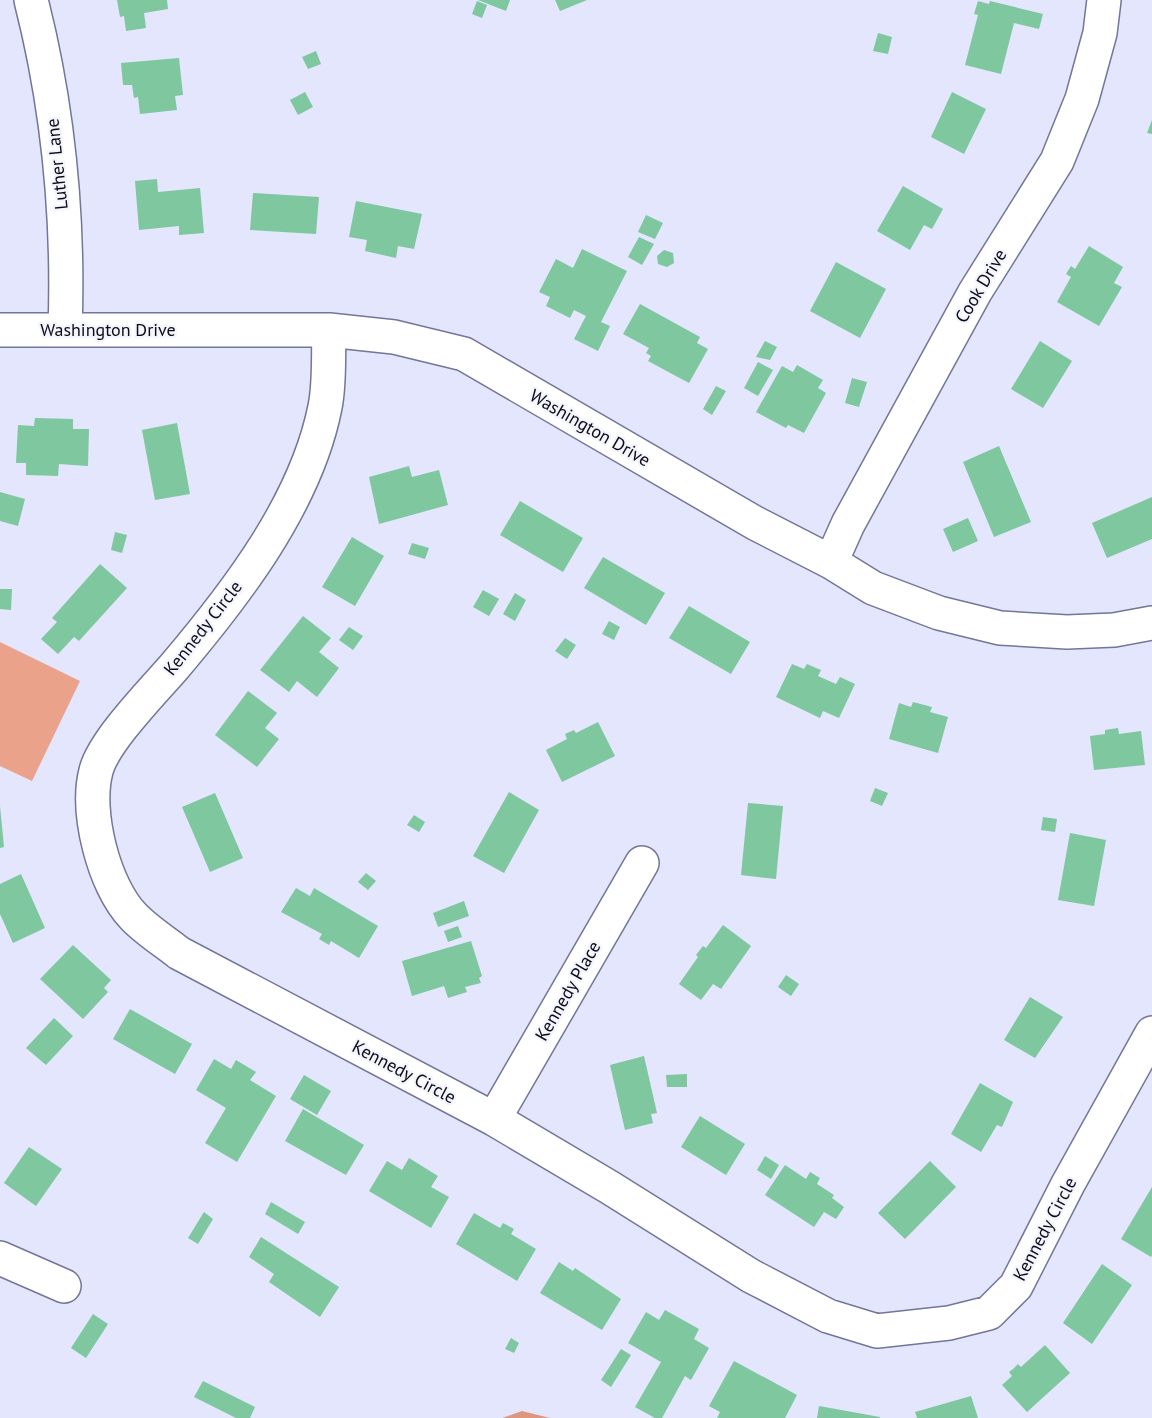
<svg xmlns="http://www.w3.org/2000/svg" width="1152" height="1418" viewBox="0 0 1152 1418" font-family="'PT Sans',sans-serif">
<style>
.green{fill:#eaa38a}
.forest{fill:#de977f}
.building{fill:#7ec79f}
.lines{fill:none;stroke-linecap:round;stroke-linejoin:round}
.minor-casing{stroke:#727699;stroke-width:36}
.minor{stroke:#fff;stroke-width:33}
.labels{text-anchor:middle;stroke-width:4.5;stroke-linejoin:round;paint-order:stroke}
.street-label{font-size:18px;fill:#0b0c18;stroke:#f3f4fc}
</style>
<rect width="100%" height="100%" fill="#e3e6fd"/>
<path class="green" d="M0 642 80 681 32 781 0 766Z"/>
<path class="forest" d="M522 1411 550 1418H502Z"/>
<path class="building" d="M117 0H167L168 9 144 13 146 28 126 31 124 16 120 17Z
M478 0H510L506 11Z
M555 0H587L560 11Z
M477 1 487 5 482 18 472 14Z
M978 1 989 4 990 1 1043 14 1039 29 1014 23 1001 74 965 65 978 15 974 14Z
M878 33 892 37 888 54 873 51Z
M316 51 321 64 308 69 302 57Z
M179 58 183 95 175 96 177 110 140 114 138 97 134 98 132 85H123L121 63Z
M305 92 313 107 298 115 290 100Z
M952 92 986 109 964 154 931 137Z
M1152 120V134L1147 133Z
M157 179 158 192 200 188 204 233 179 235V226L139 230 135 181Z
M903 186 943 209 932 229 924 225 910 250 877 231Z
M253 193 319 197 316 234 250 230Z
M356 201 422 214 414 249 398 246 396 258 365 251 367 240 349 237Z
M646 215 663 223 655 239 638 232Z
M639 237 654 244 642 265 628 257Z
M1089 246 1123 267 1114 283 1122 287 1099 326 1057 302 1071 277 1066 274 1071 266 1075 269Z
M582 249 627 271 601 322 610 326 598 351 574 339 586 316 574 310 570 318 546 306 550 297 539 292 556 259 573 268Z
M664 250 673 253 674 263 667 267 658 264 657 256Z
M836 262 886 289 860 338 810 311Z
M640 304 700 337 697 343 708 349 689 383 648 361 651 356 646 353 649 348 623 334Z
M765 341 777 347 770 360 756 357Z
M1040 341 1072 361 1043 408 1011 389Z
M758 362 773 370 758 396 744 388Z
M797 365 823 380 818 388 826 393 804 433 788 425 786 428 756 412 782 366 793 372Z
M852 378 867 382 859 407 845 403Z
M716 386 726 391 712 415 703 409Z
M35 418 73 419V429H89L88 466 59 464 58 476 26 475V463H16L18 425 34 426Z
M177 423 190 494 155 500 142 430Z
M999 446 1031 522 994 537 963 462Z
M409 466 412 477 439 470 448 505 379 524 369 477Z
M0 492 25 499 18 526 0 521Z
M1152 497V539L1107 558 1092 523Z
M520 501 583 538 563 572 500 535Z
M968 518 978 541 953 552 943 529Z
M115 532 127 535 122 553 111 550Z
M352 537 384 556 355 606 322 587Z
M412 543 429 548 425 559 408 554Z
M603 557 665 593 646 625 584 588Z
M100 564 127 588 79 641 74 637 58 654 41 639 57 622 52 618Z
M0 589H12L11 610 0 609Z
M483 590 499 599 489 616 473 607Z
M515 593 526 600 515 621 503 614Z
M689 606 750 642 731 674 669 638Z
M303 616 331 638 319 652 339 668 317 697 297 681 289 692 260 670Z
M609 621 620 627 614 640 602 634Z
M349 627 363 636 353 650 339 640Z
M565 638 576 645 567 659 555 651Z
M792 664 804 669 807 664 816 668 821 670 818 676 836 684 840 677 855 684 839 718 823 711 820 718 776 697Z
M248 691 277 713 265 728 279 739 257 767 215 735Z
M913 702 932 707 930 712 948 717 938 753 889 739 899 703 911 707Z
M598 722 615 756 562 782 546 750 567 739 565 734 574 730 576 733Z
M1118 728 1119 734 1141 731 1145 765 1094 770 1090 736 1105 734V730Z
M875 788 888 793 882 806 870 801Z
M509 792 539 810 504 873 473 856Z
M215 793 243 858 210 872 182 807Z
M748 803 783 806 776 879 741 875Z
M0 806 4 847 0 848Z
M414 815 425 822 419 832 407 825Z
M1043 817 1057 819 1055 832 1041 830Z
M1070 833 1106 840 1094 906 1058 900Z
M366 873 376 881 368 890 358 882Z
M21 874 45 928 13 943 0 914V884Z
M296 888 310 896 314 888 378 926 359 958 331 941 329 945 319 939 322 934 281 912Z
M464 901 469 916 438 927 433 913Z
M723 925 751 946 721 989 713 984 701 1000 679 984 698 957 696 955 703 946 706 948Z
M458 926 462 937 448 942 444 931Z
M471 941 482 976 479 978 481 983 465 987 467 992 448 998 444 986 412 996 402 961Z
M73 945 111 980 104 988 108 992 83 1019 40 979Z
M786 975 799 984 791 996 778 987Z
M1030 997 1063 1017 1035 1058 1004 1040Z
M130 1009 192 1044 175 1074 113 1039Z
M54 1018 73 1036 46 1065 26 1048Z
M644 1056 657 1113 651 1114 653 1123 625 1130 610 1065Z
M214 1059 231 1069 236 1060 256 1072 250 1080 276 1096 237 1162 205 1143 226 1108 196 1090Z
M687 1074V1087H667L666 1075Z
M304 1075 331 1091 317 1115 290 1099Z
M980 1083 1013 1102 1002 1127 997 1125 981 1152 951 1134Z
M303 1109 364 1145 346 1175 285 1141Z
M700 1116 745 1144 726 1175 681 1147Z
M29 1147 62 1169 36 1206 4 1183Z
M765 1156 779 1165 771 1179 757 1170Z
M409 1158 438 1176 431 1187 449 1197 431 1228 369 1191 387 1161 402 1170Z
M930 1161 956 1187 905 1239 878 1213Z
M785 1165 806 1179 810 1172 820 1178 817 1184 834 1195 832 1198 844 1207 836 1219 824 1212 814 1227 765 1195Z
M1152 1187V1255L1151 1257 1121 1239Z
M271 1202 305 1222 298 1234 265 1214Z
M204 1212 213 1219 198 1244 188 1238Z
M474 1213 500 1228 503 1223 514 1229 511 1234 536 1249 517 1281 456 1244Z
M261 1237 339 1287 320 1317 269 1282 274 1274 249 1257Z
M559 1262 573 1271 575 1268 621 1299 602 1330 540 1293Z
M1102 1264 1132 1285 1092 1344 1063 1323Z
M665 1310 699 1329 694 1339 709 1348 691 1380 685 1376 662 1418H655L635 1407 661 1362 628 1343 646 1312 659 1320Z
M93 1314 108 1324 86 1358 71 1348Z
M511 1338 519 1343 514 1353 505 1349Z
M1045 1345 1070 1373 1027 1412 1002 1385 1012 1376 1009 1372 1013 1369 1018 1364 1021 1367Z
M621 1349 631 1355 611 1387 601 1380Z
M734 1361 797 1395 785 1418H717L720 1412 709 1406Z
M203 1381 255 1407 250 1418H236L194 1397Z
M971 1396 978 1418H917L915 1412Z
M819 1406 880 1417V1418H817Z"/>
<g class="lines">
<defs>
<path id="minor" d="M31 0C58 106 69 220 65 330
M0 330H329L394 337 464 354 755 523 831 562 873 588 939 613 1000 628 1067 632 1114 630 1152 623
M329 330C328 355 330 383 325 407 306 503 236 594 174 667 153 691 103 742 96 771 85 812 104 886 133 916 146 930 164 941 179 953L494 1119 609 1187 751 1276 828 1316 877 1331 949 1323 989 1313 1016 1286 1068 1184 1152 1033
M831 562 848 524 975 292 1057 161 1082 99 1100 33 1104 0
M494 1119 642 863
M0 1258 64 1286"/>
</defs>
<use href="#minor" class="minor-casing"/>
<use href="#minor" class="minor"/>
</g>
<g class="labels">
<g class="street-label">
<text transform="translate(57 164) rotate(-96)" y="6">Luther Lane</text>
<text transform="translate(981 286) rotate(-59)" y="6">Cook Drive</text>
<text x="108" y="336">Washington Drive</text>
<text transform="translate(590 428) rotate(30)" y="6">Washington Drive</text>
<text transform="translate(203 628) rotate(-52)" y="6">Kennedy Circle</text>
<text transform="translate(568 991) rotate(-60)" y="6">Kennedy Place</text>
<text transform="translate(404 1072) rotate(28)" y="6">Kennedy Circle</text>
<text transform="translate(1045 1229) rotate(-62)" y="6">Kennedy Circle</text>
</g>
</g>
</svg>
